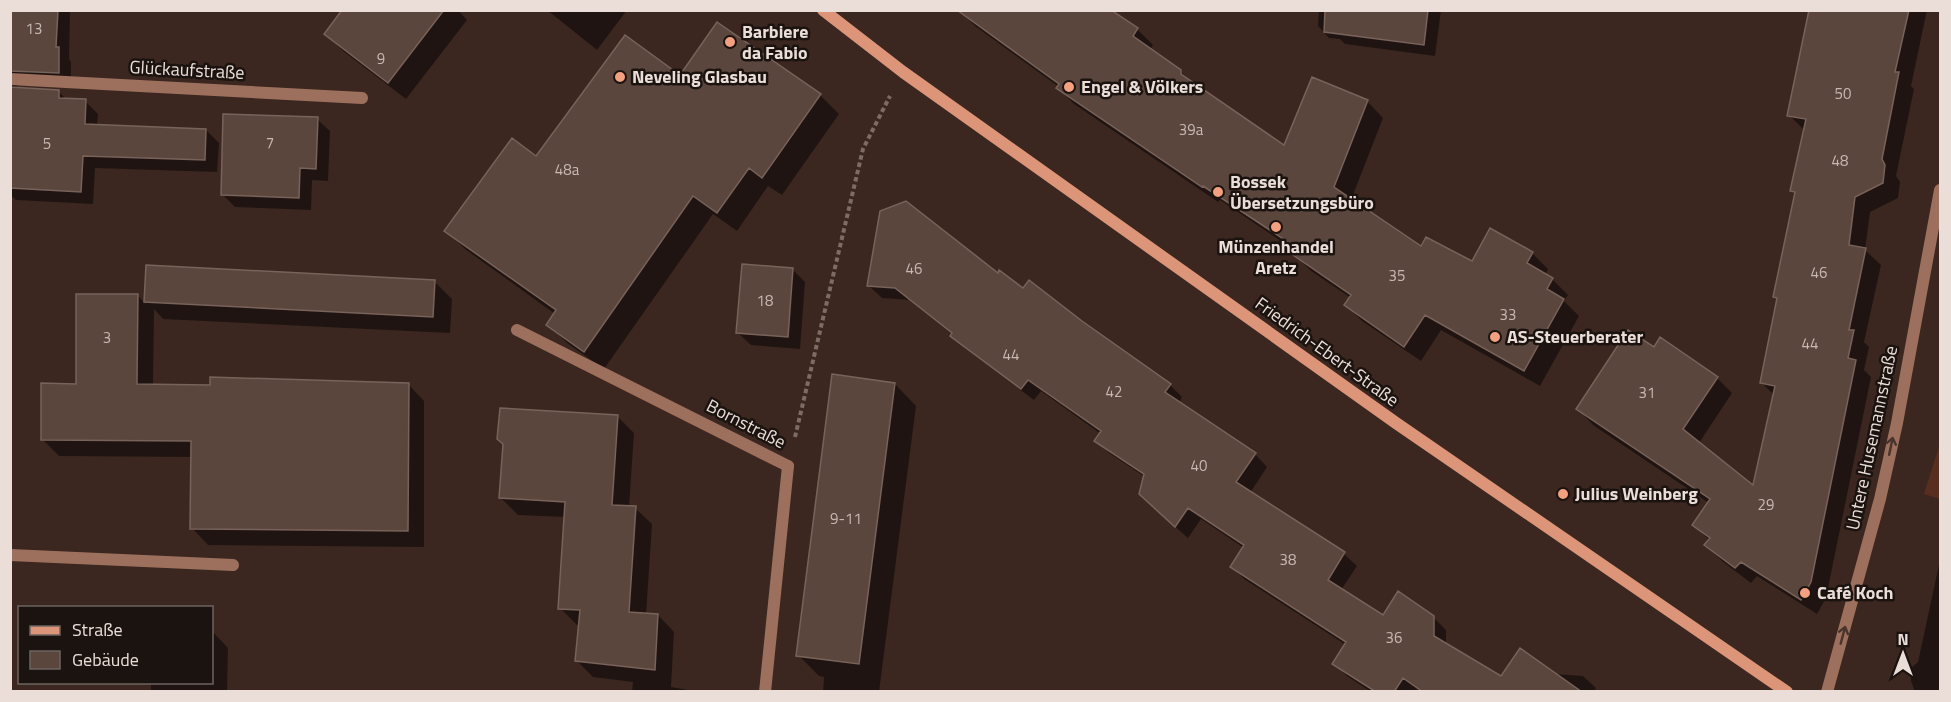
<svg xmlns="http://www.w3.org/2000/svg" width="1951" height="702" viewBox="0 0 1951 702" font-family="'Titillium Web',sans-serif">
<style>
.green{fill:#582f1f}
.shadow{fill:#0007}
.building{fill:#5b463e;stroke:#786259;stroke-width:1.5}
.lines{fill:none;stroke-linecap:round;stroke-linejoin:round}
.path{stroke:#7d6c65;stroke-width:4;stroke-dasharray:4.5 3;stroke-linecap:butt}
.lane{stroke:#9d705e;stroke-width:12}
.street{stroke:#9d705e;stroke-width:12}
.secondary{stroke:#dd9579;stroke-width:12}
.oneway{stroke:#48342b}
.poi-dot{fill:#f2a080;stroke:#1b130f;stroke-width:2}
.labels{text-anchor:middle;stroke-width:5;stroke-linejoin:round;paint-order:stroke}
.number-label{font-size:15px;fill:#c7b8b2}
.poi-label{font-size:18px;font-weight:bold;fill:#ebded9;stroke:#1b130f;text-anchor:start}
.street-label{font-size:18px;fill:#ebded9;stroke:#1b130f}
</style>
<rect width="100%" height="100%" fill="#3b2720"/>
<path class="green" d="M1939 447H1940V499L1924 494Z"/>
<path class="shadow" d="M10 10H70L69 59 71 62V85L20 84 16 88 58 91 67 100 85 101 98 114 97 126 206 130 219 143 217 172 95 168 93 204 16 200 10 195Z
M344 10H458L467 20 406 99 343 51 326 34Z
M547 10H627L597 50Z
M959 10 1137 29 1153 45 1150 50 1180 71 1196 87 1284 148 1367 101 1383 118 1351 200 1421 248 1472 263 1532 253 1548 269 1545 275 1552 279 1568 295 1564 301 1579 316 1540 386 1441 330 1421 361 1362 321 1346 305 1351 298 1311 271 1295 255 1297 252 1220 200 1218 202 1074 104 1058 88 1059 87 975 26Z
M1319 10H1441L1435 56 1345 44 1340 39 1329 38 1318 26Z
M1813 10H1927L1911 86 1914 89 1896 176 1900 182 1898 198 1870 212 1865 250 1881 265 1864 342 1869 347 1864 370 1871 377 1826 598 1817 614 1757 576 1751 583 1722 561 1706 545 1710 541 1694 525 1709 503 1593 425 1578 409 1654 349 1717 378 1732 393 1699 443 1754 488 1774 395 1761 382 1779 301 1774 296 1796 195 1792 191 1805 131 1789 115Z
M680 77 820 95 839 114 782 195 768 186 737 231 713 214 604 369 567 343 548 324 555 314 465 249 446 230 537 158Z
M317 119 330 131 328 181 312 180 311 210 235 207 222 194Z
M148 266 435 282 452 299 450 333 163 319 154 309 153 386 212 387 408 384 424 401V547L208 545 192 528V457L59 456 42 439 137 295 146 304Z
M793 270 805 282 800 349 751 345 738 333Z
M998 275 1081 322 1170 385 1182 397 1179 403 1255 454 1267 467 1250 493 1344 554 1357 566 1341 590 1383 617H1433L1446 630V645L1501 678 1555 674 1583 676 1596 688 1593 692H1419L1416 689 1414 692H1371L1347 676 1334 663 1346 645 1244 579 1232 567 1244 548 1201 519 1188 538 1153 507 1145 477 1109 453 1096 441 1101 434 1041 391 1034 400 965 348 953 335 910 300 882 298 869 286Z
M895 384 916 406 879 692H823L824 677 819 676 798 655Z
M617 416 634 433 629 507 635 508 652 524 646 615H658L674 632 671 687 700 692H632L633 682 593 677 576 660 580 625H577L560 608 565 517 518 515 501 498Z
M1940 560V692H1915L1911 681V668L1918 662Z
M212 631 228 648 227 692H151V682H212Z"/>
<path class="building" d="M10 10H58L56 47H59V73L10 71Z
M342 10H444L388 83 324 34Z
M957 10H1111L1138 28 1133 36 1181 70V74L1284 145 1312 77 1368 100 1334 187 1421 246 1426 237 1472 261 1490 228 1533 252 1527 263 1553 278 1547 289 1564 299 1524 371 1425 315 1404 347 1344 305 1351 295 1293 255 1297 248 1203 186 1202 187 1056 88 1059 84Z
M1325 10H1428L1424 45 1324 32Z
M1809 10H1909L1895 72H1899L1882 159 1885 165 1883 183 1855 197 1849 245 1866 248 1849 330H1854L1848 358 1856 360 1811 582 1801 600 1741 562 1735 568 1704 545 1710 538 1692 525 1710 499 1576 409 1628 330 1654 347 1660 337 1718 377 1683 429 1753 485 1775 386 1760 383 1777 298 1773 297 1795 192 1790 191 1806 119 1787 116Z
M717 22 821 94 762 178 749 168 717 213 693 196 584 352 546 325 556 310 444 231 512 138 536 156 625 35 680 75Z
M10 87 59 90V98L86 99 85 124 206 129 205 160 83 156 81 192 10 188Z
M223 114 318 117 316 169 300 168 299 198 221 195Z
M906 201 998 273 999 270 1023 288 1029 280 1082 321 1171 384 1165 392 1256 453 1236 482 1345 552 1328 580 1383 615 1398 591 1434 616V636L1501 676 1520 648 1582 692H1423L1403 678 1394 692H1376L1332 664 1346 642 1230 567 1244 545 1188 508 1175 527 1139 494 1144 474 1094 441 1101 431 1028 380 1021 389 950 336 952 333 895 288 867 286 880 211Z
M742 264 793 268 788 337 736 333Z
M146 265 435 280 433 317 144 302Z
M76 294H138L137 384 210 385V377L409 383 408 531 190 529 191 441 41 440V383L76 384Z
M832 374 895 383 859 664 796 656Z
M500 408 618 415 612 505 636 506 629 612 658 614 655 670 575 661 580 610 558 609 565 502 499 498 503 444 497 439Z"/>
<g class="lines">
<path class="path" d="M795 437 863 149 890 96"/>
<path class="lane" d="M10 79 362 98
M517 330 788 466
M10 555 233 565"/>
<path class="street" d="M765 692 788 466
M1827 692 1880 499 1897 423 1940 190"/>
<path class="secondary" d="M823 10 903 72 1396 423 1787 692"/>
</g>
<defs><path id="oneway-shaft" d="M-6 0H5M1.5-3L5.5 0L1.5 3" fill="none" stroke-width="1.6" stroke-linecap="round" stroke-linejoin="round" transform="scale(1.5)"/></defs>
<g class="oneway">
<use href="#oneway-shaft" transform="translate(1891 446) rotate(-78)"/>
<use href="#oneway-shaft" transform="translate(1843 635) rotate(-75)"/>
</g>
<g class="poi-dot">
<circle cx="730" cy="42" r="6"/>
<circle cx="620" cy="77" r="6"/>
<circle cx="1069" cy="87" r="6"/>
<circle cx="1218" cy="192" r="6"/>
<circle cx="1276" cy="227" r="6"/>
<circle cx="1495" cy="337" r="6"/>
<circle cx="1563" cy="494" r="6"/>
<circle cx="1805" cy="593" r="6"/>
</g>
<g class="labels">
<g class="number-label">
<text x="34" y="34">13</text>
<text x="381" y="64">9</text>
<text x="1843" y="99">50</text>
<text x="1191" y="135">39a</text>
<text x="270" y="148">7</text>
<text x="47" y="149">5</text>
<text x="1840" y="166">48</text>
<text x="567" y="175">48a</text>
<text x="914" y="274">46</text>
<text x="1819" y="278">46</text>
<text x="1397" y="281">35</text>
<text x="765" y="306">18</text>
<text x="1508" y="320">33</text>
<text x="107" y="343">3</text>
<text x="1810" y="349">44</text>
<text x="1011" y="360">44</text>
<text x="1114" y="397">42</text>
<text x="1647" y="398">31</text>
<text x="1199" y="471">40</text>
<text x="1766" y="510">29</text>
<text x="846" y="524">9-11</text>
<text x="1288" y="565">38</text>
<text x="1394" y="643">36</text>
</g>
<g class="poi-label">
<text x="742" y="38">Barbiere<tspan x="742" dy="21">da Fabio</tspan></text>
<text x="632" y="83">Neveling Glasbau</text>
<text x="1081" y="93">Engel &amp; Völkers</text>
<text x="1230" y="188">Bossek<tspan x="1230" dy="21">Übersetzungsbüro</tspan></text>
<text x="1276" y="253" text-anchor="middle">Münzenhandel<tspan x="1276" dy="21">Aretz</tspan></text>
<text x="1507" y="343">AS-Steuerberater</text>
<text x="1575" y="500">Julius Weinberg</text>
<text x="1817" y="599">Café Koch</text>
</g>
<g class="street-label">
<text transform="translate(187 70) rotate(3)" y="6">Glückaufstraße</text>
<text transform="translate(1327 352) rotate(36)" y="6">Friedrich-Ebert-Straße</text>
<text transform="translate(746 424) rotate(27)" y="6">Bornstraße</text>
<text transform="translate(1872 438) rotate(-78)" y="6">Untere Husemannstraße</text>
</g>
</g>
<rect width="1951" height="702" fill="none" stroke="#ebded9" stroke-width="24"/>
<rect x="18" y="606" width="195" height="78" fill="#1b130f" stroke="#6e6460" stroke-width="1.5"/>
<rect x="30" y="626" width="30" height="9" fill="#dd9579" stroke="#6e6460" stroke-width="1.5"/>
<text x="72" y="636" font-size="18" fill="#ebded9">Straße</text>
<rect x="30" y="651" width="30" height="18" fill="#5b463e" stroke="#6e6460" stroke-width="1.5"/>
<text x="72" y="666" font-size="18" fill="#ebded9">Gebäude</text>
<g transform="translate(1903 654)" stroke="#1b130f" stroke-width="4.5" paint-order="stroke">
<path d="M0-4.5L10 22L0 15L-10 22Z" fill="#ebded9"/>
<text y="-9" font-size="16" font-weight="bold" text-anchor="middle" fill="#ebded9">N</text>
</g>
</svg>
